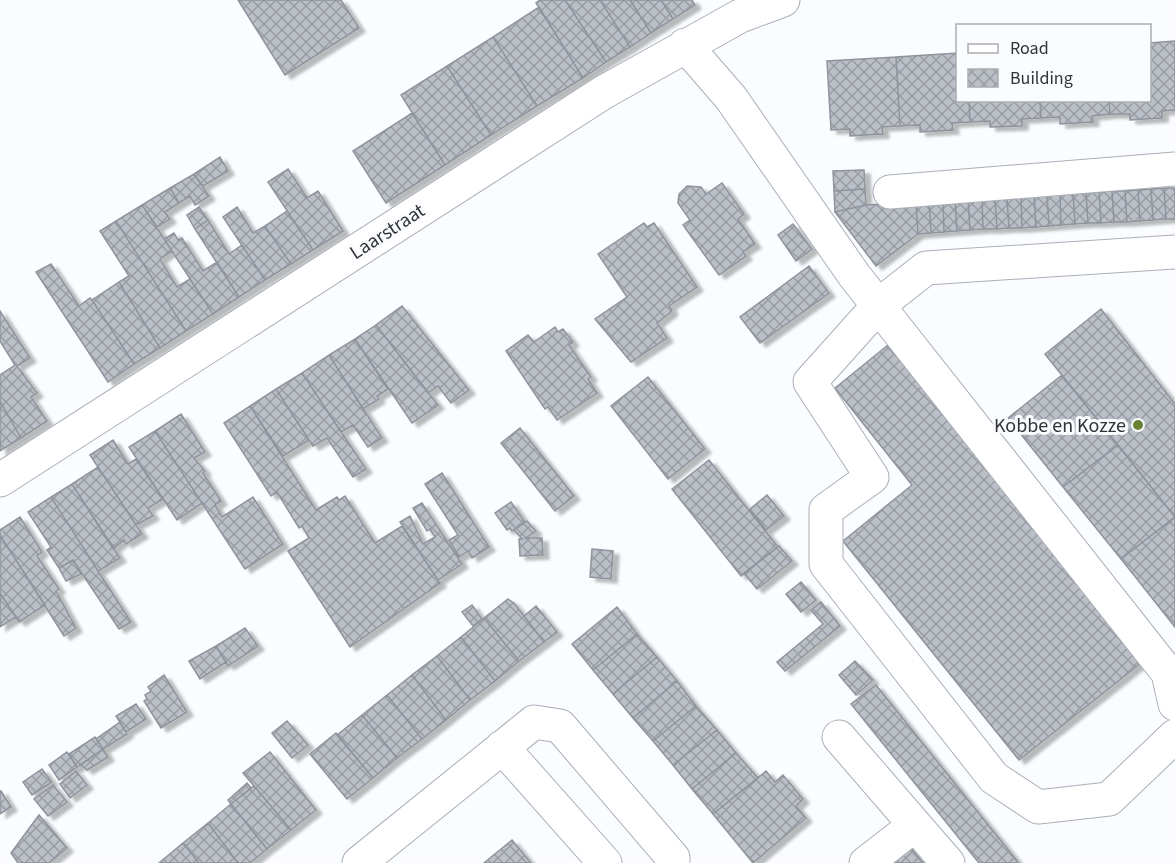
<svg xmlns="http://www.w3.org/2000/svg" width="1175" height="863" viewBox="0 0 1175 863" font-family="'Source Sans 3',sans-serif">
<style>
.building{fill:url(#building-cross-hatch);stroke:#8f949c;stroke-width:1.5;filter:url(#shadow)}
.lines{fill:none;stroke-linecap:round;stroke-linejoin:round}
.minor-casing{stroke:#aaafb7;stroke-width:35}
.minor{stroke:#fff;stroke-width:33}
.poi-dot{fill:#6a8234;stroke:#fafcff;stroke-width:2}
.labels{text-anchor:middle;stroke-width:6;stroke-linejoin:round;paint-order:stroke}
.street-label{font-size:20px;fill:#323437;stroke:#fafcff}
.poi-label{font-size:20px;fill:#323437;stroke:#fafcff;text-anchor:end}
</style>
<defs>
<pattern id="building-cross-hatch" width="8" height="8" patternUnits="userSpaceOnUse" patternTransform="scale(1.5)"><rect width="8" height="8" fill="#bbc0c8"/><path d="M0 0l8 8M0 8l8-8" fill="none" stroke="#999da3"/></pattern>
<filter id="shadow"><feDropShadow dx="6" dy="4" stdDeviation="1.5" flood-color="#0004"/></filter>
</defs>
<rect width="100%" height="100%" fill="#fafcff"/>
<path class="building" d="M238 0H341L359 28 285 75Z
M540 0H565L606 62 583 78 536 3Z
M565 0H600L630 47 606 62Z
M600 0H630L651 33 630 47Z
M630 0H661L673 19 651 33Z
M661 0H692L695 5 673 19Z
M539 7 583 78 537 106 493 37Z
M493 37 537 106 491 135 447 66Z
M1175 41V110L1162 111V118L1145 119 1130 120V114H1110L1109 100H1150V43Z
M958 53V100H969L970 122 952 123 953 130 920 132V125L900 126 896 57Z
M896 57 900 126 882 127 883 134 866 135 850 136V129L831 130 827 61Z
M447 66 491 135 445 165 401 95Z
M969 100H1040L1041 118 1022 119V126L990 127V121L970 122Z
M1040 100H1109L1110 114 1092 116 1093 122 1060 124V117L1041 118Z
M412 113 445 165 386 203 353 151Z
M220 157 228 171 203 186 194 174Z
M288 169 307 198 318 191 343 231 313 250 268 182Z
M864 170 865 189 834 191 833 171Z
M194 174 209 196 195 205 190 196 179 203 170 188Z
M722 183 744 214 738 219 755 244 743 252 746 256 719 275 683 225 690 220 678 203 679 194 687 186 701 187 706 194Z
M170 188 179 203 165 212 170 219 157 227 142 205Z
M1164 188 1166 219 1153 220 1151 189Z
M1164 188H1175V219H1166Z
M865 189 866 205 835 212 834 191Z
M1151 189 1153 220 1140 221 1138 190Z
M1138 190 1140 221 1127 222 1125 191Z
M1112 191 1114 222 1101 223 1099 192Z
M1112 191H1125L1127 222H1114Z
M1099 192 1101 223H1088L1086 193Z
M1073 193H1086L1088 223 1075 224Z
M1073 193 1075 224 1061 225 1060 194Z
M1060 194 1061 225 1049 226 1047 195Z
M1034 195 1036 227 1022 228 1021 196Z
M1034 195H1047L1049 226 1036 227Z
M1021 196 1022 228H1009L1007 197Z
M1007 197 1009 228 997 229 995 198Z
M995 198 997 229H983L982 199Z
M968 199 970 230 957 231 955 200Z
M968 199H982L983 229 970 230Z
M955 200 957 231 944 232 943 201Z
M929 201H943L944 232 931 233Z
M929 201 931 233 918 234 916 202Z
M916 202 918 234 876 266 835 212 866 205Z
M142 205 172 251 160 259 177 287 190 279 213 314 186 331 116 221Z
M199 207 208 220 195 229 187 215Z
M237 207 253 233 265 226 291 264 265 280 223 217Z
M287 211 313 250 291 264 265 226Z
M208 220 229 254 242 245 265 280 239 297 195 229Z
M116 221 186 331 160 348 119 282 129 276 100 231Z
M644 223 647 227 654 223 697 287 669 306 672 310 670 313 657 323 667 338 631 362 595 319 627 297 598 254Z
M793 224 812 249 796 261 778 235Z
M174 233 178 240 182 238 203 271 217 262 239 297 213 314 164 239Z
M51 264 79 306 90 298 92 300 134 364 108 382 36 272Z
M809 266 829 293 760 343 740 317Z
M119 282 160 348 134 364 92 300Z
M402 306 469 390 451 403 438 386 428 393 376 325Z
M1101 309 1175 404V517L1045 354Z
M0 311 30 358 17 366 37 393 31 397 47 421 21 438 0 401V375L15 365 0 341Z
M376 325 438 405 412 423 355 339Z
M555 327 558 332 563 329 573 342 569 345 591 377 588 379 597 393 557 420 548 407 545 409 506 351 528 335 534 342Z
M355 339 388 389 377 396 379 399 363 409 329 355Z
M888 345 1141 663 1019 760 843 541 912 485 835 388Z
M329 355 382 438 368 447 353 425 341 432 302 373Z
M302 373 366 469 353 477 327 438 313 446 276 389Z
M1062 375 1118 445 1063 487 1008 418Z
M648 377 705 449 668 479 611 406Z
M276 389 309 440 283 456 250 406Z
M0 401 21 438 0 451Z
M250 406 316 510 337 497 339 500 345 496 375 543 402 526 440 583 350 647 288 551 309 538 302 526 299 528 277 492 271 496 224 423Z
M181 414 205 452 194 458 205 471 203 473 221 501 215 505 222 517 253 497 283 544 245 569 155 431Z
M520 428 574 496 555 511 501 443Z
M155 431 202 503 177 520 129 447Z
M113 440 128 464 136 459 163 499 148 508 153 516 136 525 90 455Z
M1118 445 1175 517 1121 559 1063 487Z
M709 460 778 547 741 576 672 489Z
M98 467 142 534 126 544 124 540 113 549 72 484Z
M442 473 489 547 472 558 468 551 459 557 449 540 458 535 425 484Z
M72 484 120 558 98 571 51 497Z
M767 495 784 516 766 530 750 509Z
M51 497 98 571 131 622 119 629 73 560 59 568 47 550 51 547 28 512Z
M511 502 525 522 512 531 510 528 507 530 495 513Z
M422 503 462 564 438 580 400 522 410 516 423 544 435 537 430 529 427 531 413 508Z
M20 517 42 552 37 556 59 589 56 591 76 628 64 636 0 535V530Z
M1175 517V627L1121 559Z
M527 521 536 531 526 538H542L543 555 520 556 519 539H522L514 530Z
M0 535 45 605 19 622 0 593Z
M779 546 792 561 757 589 744 573Z
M592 549 613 551 611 579 590 577Z
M73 560 81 574 66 581 59 568Z
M801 582 816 600 801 612 786 594Z
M0 593 16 617 0 627Z
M508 599 514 603 544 642 519 661 484 618Z
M821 602 840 626 785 671 777 662 823 624 811 610Z
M472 605 482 619 473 626 462 612Z
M536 606 557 632 544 642 524 616Z
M617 607 637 634 593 670 572 644Z
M484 618 519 661 495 681 461 637Z
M245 628 258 646 228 666 216 646Z
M637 634 657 657 613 694 593 670Z
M461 637 495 681 470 700 437 656Z
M216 646 226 662 200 679 189 661Z
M437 656 470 700 446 720 412 675Z
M657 657 677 681 633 718 613 694Z
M855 661 873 680 856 695 839 675Z
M164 675 187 712 161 728 144 701 147 699 145 695 151 691 148 687Z
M412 675 446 720 422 739 387 695Z
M677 681 696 706 653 741 633 718Z
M876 685 1018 862 1019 863H979L851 704Z
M387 695 422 739 397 758 362 715Z
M136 704 146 719 126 732 116 716Z
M696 706 717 730 673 765 653 741Z
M362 715 397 758 373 778 337 735Z
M287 721 308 745 292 758 272 733Z
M120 722 127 734 103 749 96 739Z
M717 730 736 753 692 789 673 765Z
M336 733 373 778 347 799 310 754Z
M95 737 103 749 77 767 69 754Z
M103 749 108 757 87 770 81 765Z
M67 752 77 767 59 780 49 765Z
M270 752 316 810 291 830 243 773Z
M736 753 758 778 713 814 692 789Z
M42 769 52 782 32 795 23 782Z
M76 771 87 785 70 798 60 784Z
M766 771 775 782 783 775 803 799 796 806 806 818 753 863 713 814Z
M247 783 251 788 231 804 228 800Z
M53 785 67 802 48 816 34 799Z
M254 786 291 830 267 849 231 804Z
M1 791 11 807 0 814V792Z
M231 804 267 849 250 863H238L208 823Z
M39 815 67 848 49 863H18L11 853Z
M208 823 238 863H199L183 843Z
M512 840 531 863H484Z
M906 842 923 863H882Z
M183 843 199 863H159Z"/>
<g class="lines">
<defs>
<path id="minor" d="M685 45 731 98 854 275 1168 673 1175 704
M890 192 1175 169
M1175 252 926 268 879 305 810 382 872 477 826 510V564L994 778 1038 807 1109 799 1175 736
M0 480 604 92 740 16 783 0
M839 737 915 825
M502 747 605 863
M359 863 534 722 560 726 673 858V863
M866 863 915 825 948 863"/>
</defs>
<use href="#minor" class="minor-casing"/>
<use href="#minor" class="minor"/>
</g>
<circle class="poi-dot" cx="1138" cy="425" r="6"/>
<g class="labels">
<g class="street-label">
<text transform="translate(387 231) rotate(-33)" y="7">Laarstraat</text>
</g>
<g class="poi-label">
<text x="1126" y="432">Kobbe en Kozze</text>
</g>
</g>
<rect x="956" y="24" width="195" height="78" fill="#fafcff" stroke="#aaacaf" stroke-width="1.5"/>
<rect x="968" y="44" width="30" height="9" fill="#ffffff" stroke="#aaacaf" stroke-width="1.5"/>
<text x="1010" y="54" font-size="18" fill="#323437">Road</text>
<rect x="968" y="69" width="30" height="18" fill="url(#building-cross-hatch)" stroke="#aaacaf" stroke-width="1.5"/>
<text x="1010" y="84" font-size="18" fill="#323437">Building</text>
</svg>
